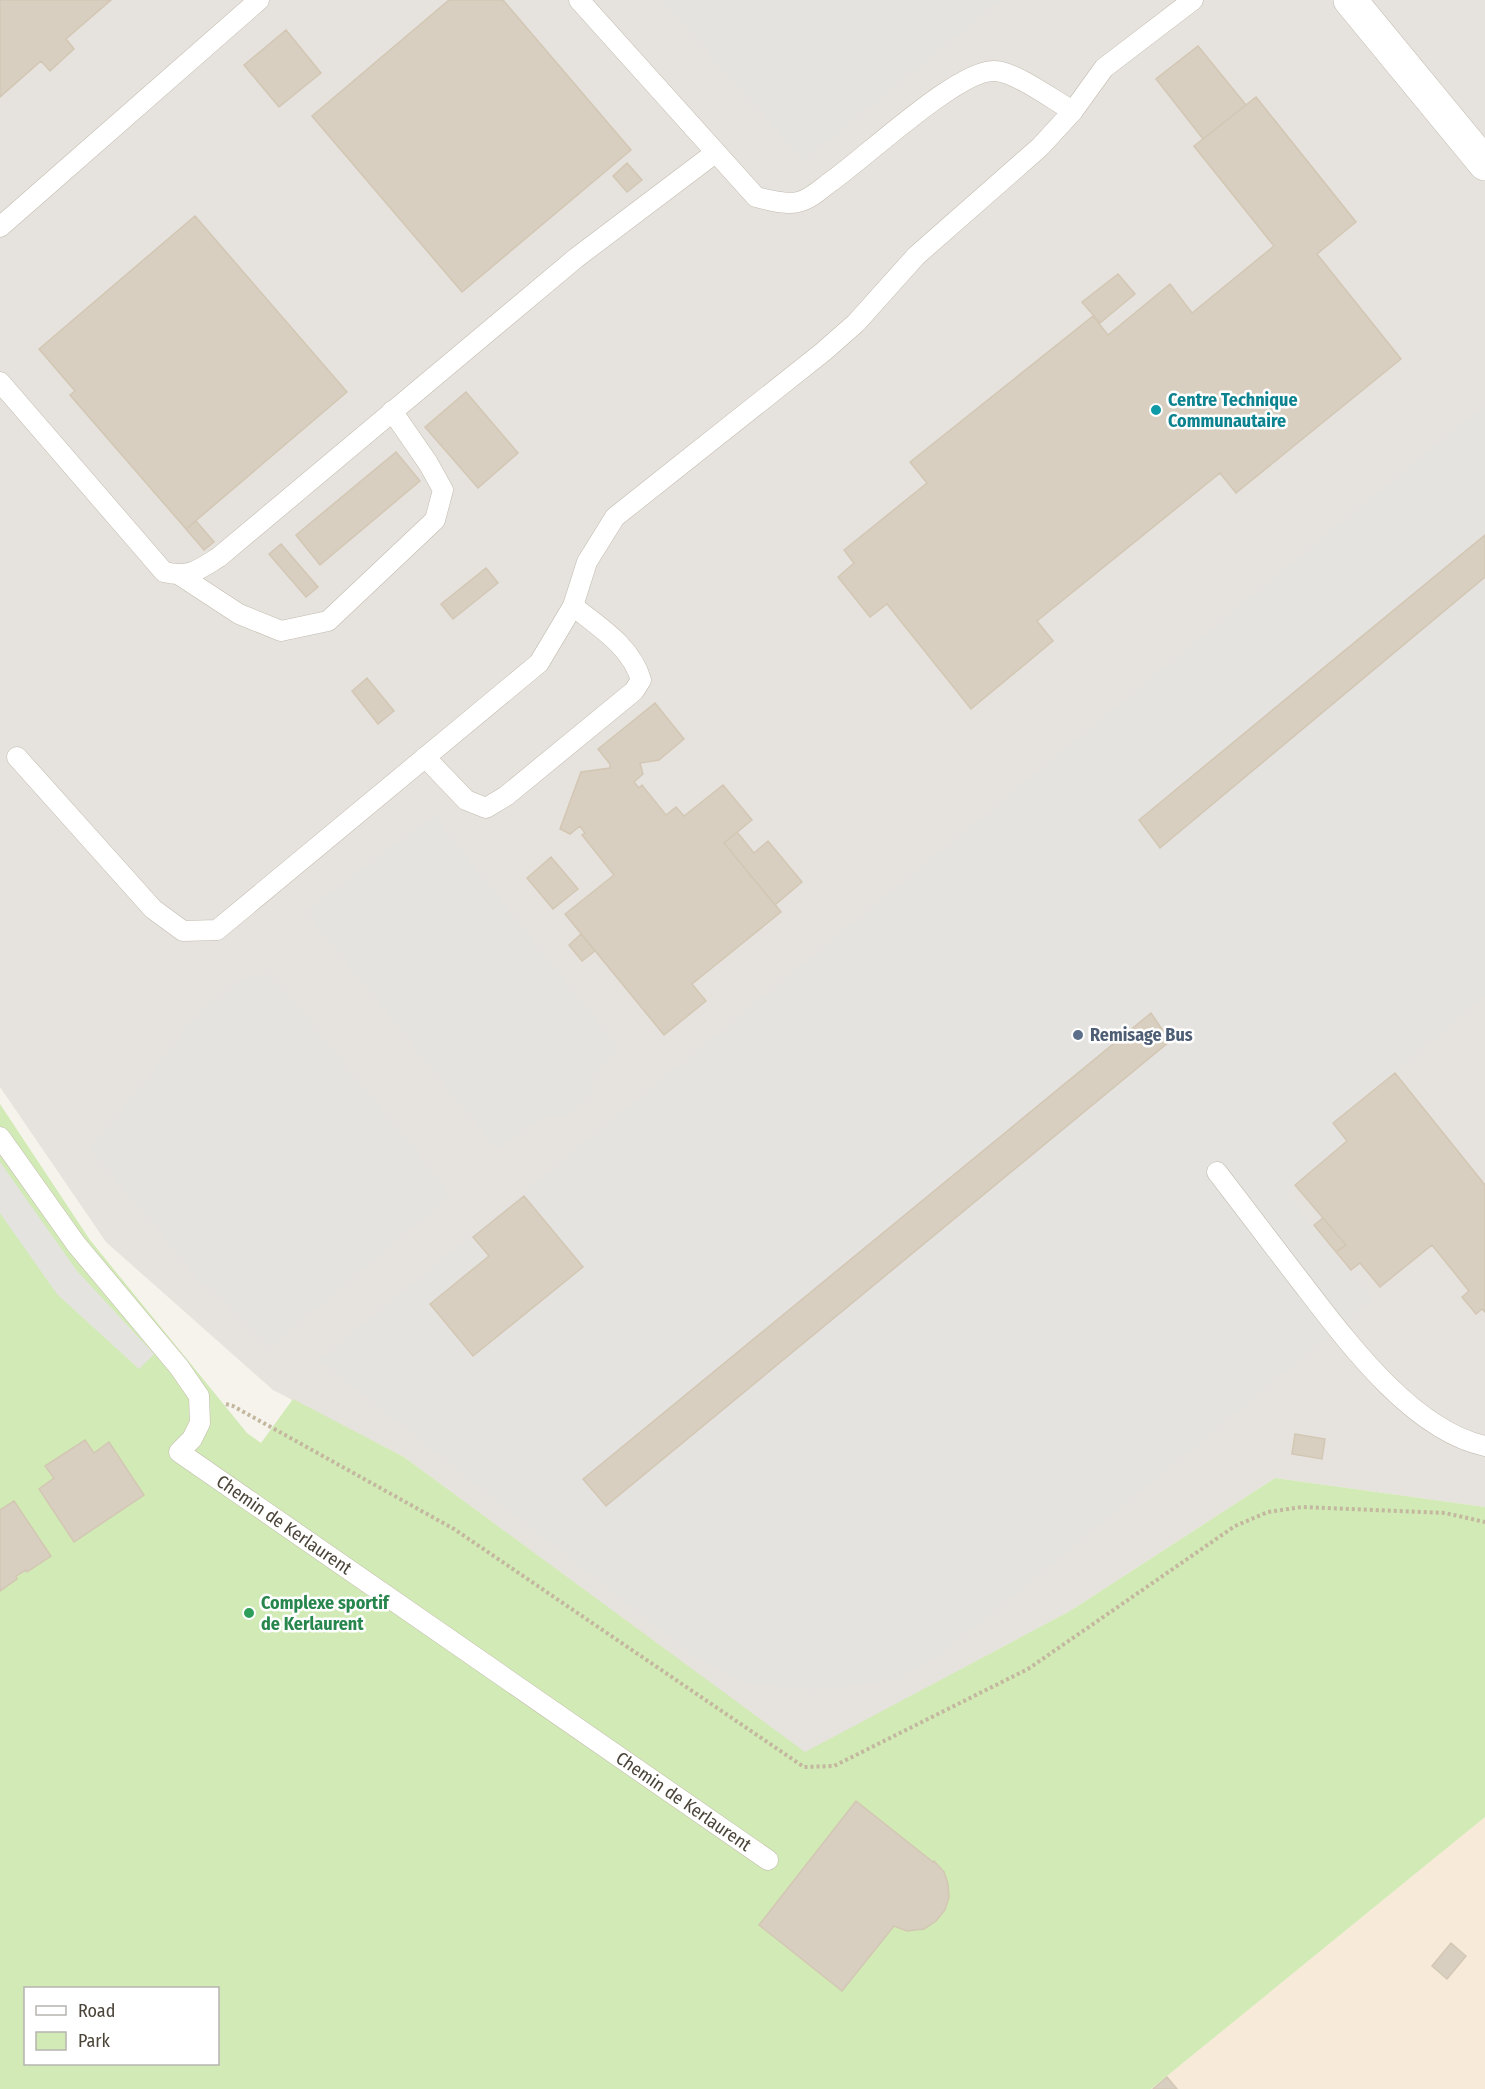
<svg xmlns="http://www.w3.org/2000/svg" width="1485" height="2089" viewBox="0 0 1485 2089" font-family="'Fira Sans Condensed',sans-serif">
<style>
.commercial{fill:#f7ead8}
.industrial{fill:#e6e2dd}
.green{fill:#d2eab5;fill-rule:evenodd}
.parking{fill:#e5e3e0}
.building{fill:#d8cfc1;stroke:#d3c7b4;stroke-width:1.5}
.lines{fill:none;stroke-linecap:round;stroke-linejoin:round}
.lane-casing{stroke:#c2bbae;stroke-width:21}
.street-casing{stroke:#c2bbae;stroke-width:34}
.path{stroke:#c4b79f;stroke-width:4;stroke-dasharray:3 3;stroke-linecap:butt}
.lane{stroke:#fff;stroke-width:20}
.street{stroke:#fff;stroke-width:33}
.culture-dot{fill:#0f9aa8;stroke:#fff;stroke-width:2}
.service-dot{fill:#5c6f8a;stroke:#fff;stroke-width:2}
.leisure-dot{fill:#2e9e5b;stroke:#fff;stroke-width:2}
.labels{text-anchor:middle;stroke-width:5;stroke-linejoin:round;paint-order:stroke}
.culture-label{font-size:18px;font-weight:bold;fill:#0d838f;stroke:#fff;text-anchor:start}
.service-label{font-size:18px;font-weight:bold;fill:#4e5e75;stroke:#fff;text-anchor:start}
.street-label{font-size:18px;fill:#4b4439;stroke:#fff}
.leisure-label{font-size:18px;font-weight:bold;fill:#27864d;stroke:#fff;text-anchor:start}
</style>
<rect width="100%" height="100%" fill="#f6f3ec"/>
<path class="commercial" d="M1485 1817V2089H1151Z"/>
<path class="industrial" d="M0 0H1485V1507L1275 1478 1070 1611 805 1753 404 1457 273 1390 106 1242 0 1087Z"/>
<path class="green" d="M0 1104 90 1240 247 1433 261 1443 293 1399 404 1457 805 1752 1070 1611 1275 1478 1485 1507V1817L1151 2089H0ZM26 1988H218V2064H26Z"/>
<path class="parking" d="M662 0H1001L804 160Z
M1485 405V996L1334 1123 1347 1141 1285 1193 1374 1299 1018 1592 933 1659 897 1680 814 1690 747 1684 694 1656 319 1360Z
M434 816 619 1049 594 1074 589 1099 562 1118 543 1117 497 1149 305 911Z
M269 973 447 1189 446 1199 269 1348 190 1270 149 1218 90 1150 187 1028 237 980Z
M0 1162 77 1271 154 1354 139 1369 57 1294 0 1213Z"/>
<path class="building" d="M0 0H111L66 39 74 49 50 71 41 61 0 97Z
M449 0H503L631 150 462 292 312 116Z
M286 30 321 73 279 107 244 65Z
M1198 46 1246 105 1203 139 1156 79Z
M1256 97 1356 222 1317 254 1401 359 1236 493 1220 473 1037 621 1053 641 971 709 887 604 870 617 838 577 854 563 844 550 927 483 910 462 1093 316 1108 335 1170 284 1192 313 1274 246 1194 146Z
M627 163 642 180 627 192 613 176Z
M195 216 347 392 186 529 70 395 75 391 39 349Z
M1118 274 1135 294 1100 323 1082 302Z
M466 392 518 453 478 488 425 427Z
M396 452 420 481 320 565 296 535Z
M196 521 214 542 204 550 186 529Z
M1485 535V577L1160 848 1139 820Z
M281 544 318 587 306 597 269 554Z
M486 568 498 583 453 619 441 604Z
M367 678 394 711 378 724 352 691Z
M655 703 684 739 659 760 640 763 643 774 634 782 639 788 642 785 666 815 676 807 684 816 723 785 752 820 724 843 781 912 692 984 706 1001 664 1035 565 914 614 875 582 835 585 833 580 826 570 834 560 829 581 772 610 768V764L598 749Z
M737 832 754 853 768 841 802 882 775 905 724 843Z
M551 857 578 889 553 909 527 878Z
M581 934 595 951 582 961 569 945Z
M1151 1013 1170 1041 606 1506 583 1479Z
M1395 1073 1485 1185V1312L1482 1309 1476 1314 1462 1297 1469 1291 1432 1245 1380 1287 1360 1263 1351 1270 1336 1252 1346 1245 1295 1185 1347 1141 1333 1123Z
M524 1196 583 1267 473 1356 430 1304 489 1256 473 1237Z
M1323 1218 1346 1245 1336 1252 1314 1225Z
M1295 1434 1325 1439 1322 1459 1292 1454Z
M85 1440 94 1453 109 1442 144 1495 74 1542 39 1489 54 1478 45 1466Z
M14 1501 51 1556 27 1572 26 1570 16 1576 17 1579 0 1591V1510Z
M856 1801 933 1862 934 1861 944 1872 948 1884 949 1897 945 1910 936 1921 924 1929 907 1931 894 1926 842 1991 759 1925Z
M1451 1943 1466 1956 1447 1979 1432 1966Z
M1167 2077 1177 2089H1153Z"/>
<g class="lines">
<defs>
<g id="lane">
<path d="M579 0 756 197C769 200 785 205 798 202 809 200 820 190 829 183 863 160 959 68 995 71 1016 72 1053 100 1073 111"/>
<path d="M0 227 259 0"/>
<path d="M0 382 164 572C190 578 198 570 219 557L576 258 715 153"/>
<path d="M181 576 239 614 281 631 328 621 435 520 443 490 428 463 392 411"/>
<path d="M17 757 153 909 183 931 217 930 539 663 573 606 587 562 615 517 823 352 856 323 916 256 1040 147 1073 111 1104 68 1193 0"/>
<path d="M425 757 466 800 486 808 506 796 634 691 641 680C631 646 599 627 573 606"/>
<path id="s1" d="M0 1137 76 1244 179 1367 199 1396 200 1423 192 1439 179 1452 768 1860"/>
<path d="M1217 1172C1244 1207 1271 1243 1298 1278 1343 1336 1410 1430 1485 1446"/>
</g>
<path id="street" d="M1350 0 1485 164"/>
</defs>
<use href="#lane" class="lane-casing"/>
<use href="#street" class="street-casing"/>
<path class="path" d="M226 1404 233 1406 454 1529 804 1767 834 1766 1028 1669 1235 1526 1268 1512 1302 1507 1445 1513 1485 1522"/>
<use href="#lane" class="lane"/>
<use href="#street" class="street"/>
</g>
<circle class="culture-dot" cx="1156" cy="410" r="6"/>
<circle class="service-dot" cx="1078" cy="1035" r="6"/>
<circle class="leisure-dot" cx="249" cy="1613" r="6"/>
<g class="labels">
<g class="culture-label">
<text x="1168" y="406">Centre Technique<tspan x="1168" dy="21">Communautaire</tspan></text>
</g>
<g class="service-label">
<text x="1090" y="1041">Remisage Bus</text>
</g>
<g class="street-label">
<text dy="6" stroke="none"><textPath href="#s1" startOffset="518">Chemin de Kerlaurent</textPath></text>
<text dy="6" stroke="none"><textPath href="#s1" startOffset="1004">Chemin de Kerlaurent</textPath></text>
</g>
<g class="leisure-label">
<text x="261" y="1609">Complexe sportif<tspan x="261" dy="21">de Kerlaurent</tspan></text>
</g>
</g>
<rect x="24" y="1987" width="195" height="78" fill="#ffffff" stroke="#b7b4b0" stroke-width="1.5"/>
<rect x="36" y="2006" width="30" height="9" fill="#ffffff" stroke="#b7b4b0" stroke-width="1.5"/>
<text x="78" y="2017" font-size="18" fill="#4b4439">Road</text>
<rect x="36" y="2032" width="30" height="18" fill="#d2eab5" stroke="#b7b4b0" stroke-width="1.5"/>
<text x="78" y="2047" font-size="18" fill="#4b4439">Park</text>
</svg>
